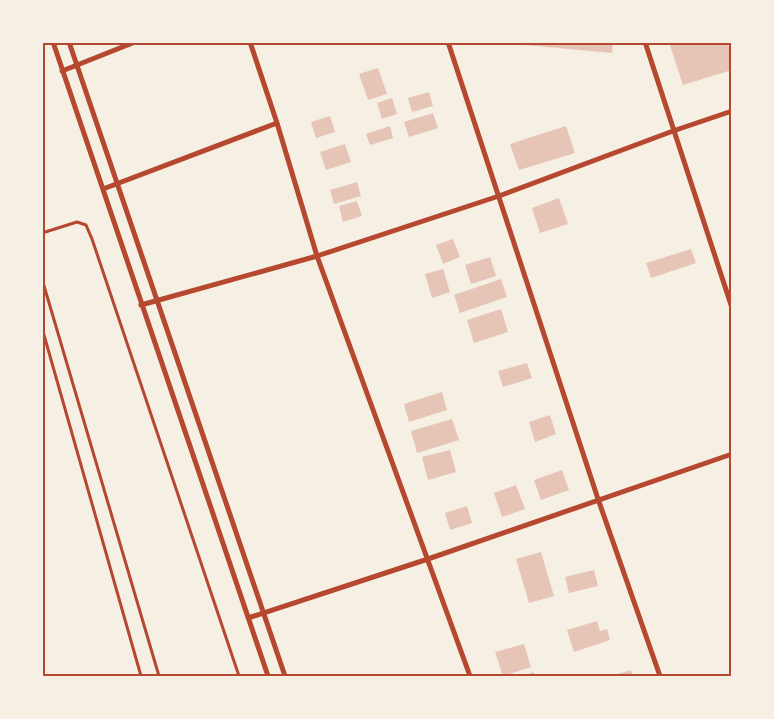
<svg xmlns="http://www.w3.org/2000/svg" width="774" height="719" viewBox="0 0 774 719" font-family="'IBM Plex Serif',serif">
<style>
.building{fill:#e6c5b7}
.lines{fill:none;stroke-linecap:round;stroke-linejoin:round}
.path{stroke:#b5482f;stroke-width:3}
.minor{stroke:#b5482f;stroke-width:5}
.neatline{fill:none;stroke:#b5482f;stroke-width:2}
</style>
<rect width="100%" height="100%" fill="#f6efe4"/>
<path class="building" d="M514 42H613L612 53 514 44Z
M669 42H727L732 56V70L683 85Z
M378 68 387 94 368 100 359 74Z
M429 92 433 106 412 112 408 98Z
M392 98 397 114 382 119 377 103Z
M433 113 438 128 409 137 404 122Z
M330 116 335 132 316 138 311 122Z
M390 126 393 138 370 145 366 134Z
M566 126 575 153 519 170 510 144Z
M345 144 351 162 326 170 320 152Z
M357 182 361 196 334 204 330 190Z
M559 198 568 224 540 233 532 208Z
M357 201 362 216 343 222 339 206Z
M453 239 460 257 443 264 436 245Z
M691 249 696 263 651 278 646 263Z
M490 257 496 276 471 284 465 265Z
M443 269 450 292 432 298 425 274Z
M501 279 507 297 460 313 454 295Z
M501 309 508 332 474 343 467 320Z
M527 363 532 378 503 387 498 371Z
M442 392 447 410 409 422 404 404Z
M550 415 556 434 535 442 529 422Z
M452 419 459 440 417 453 411 431Z
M450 450 456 472 428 480 422 457Z
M562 470 569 490 541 500 534 480Z
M516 485 525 509 502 517 494 493Z
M467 506 472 523 450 530 445 513Z
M541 552 554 596 529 603 516 559Z
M594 570 598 586 569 593 565 577Z
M597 621 600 631 607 629 610 640 574 652 567 630Z
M524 644 531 667 503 676 495 652Z
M631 670 633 676H610Z
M534 672 535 676H522Z"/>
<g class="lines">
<path class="path" d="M42 233 77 222 86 225 92 239 239 676
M42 279 159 676
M42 328 141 676"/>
<path class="minor" d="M53 42 268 676
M69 42 285 676
M250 42 277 123 317 256 470 676
M448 42 598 499 660 676
M645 42 732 308
M62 71 135 42
M103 189 277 123
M141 305 317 256 499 196 673 131 732 111
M248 618 428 559 732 454"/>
</g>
<rect width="774" height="719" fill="none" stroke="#f6efe4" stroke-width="88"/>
<rect x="44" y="44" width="686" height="631" class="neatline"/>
</svg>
